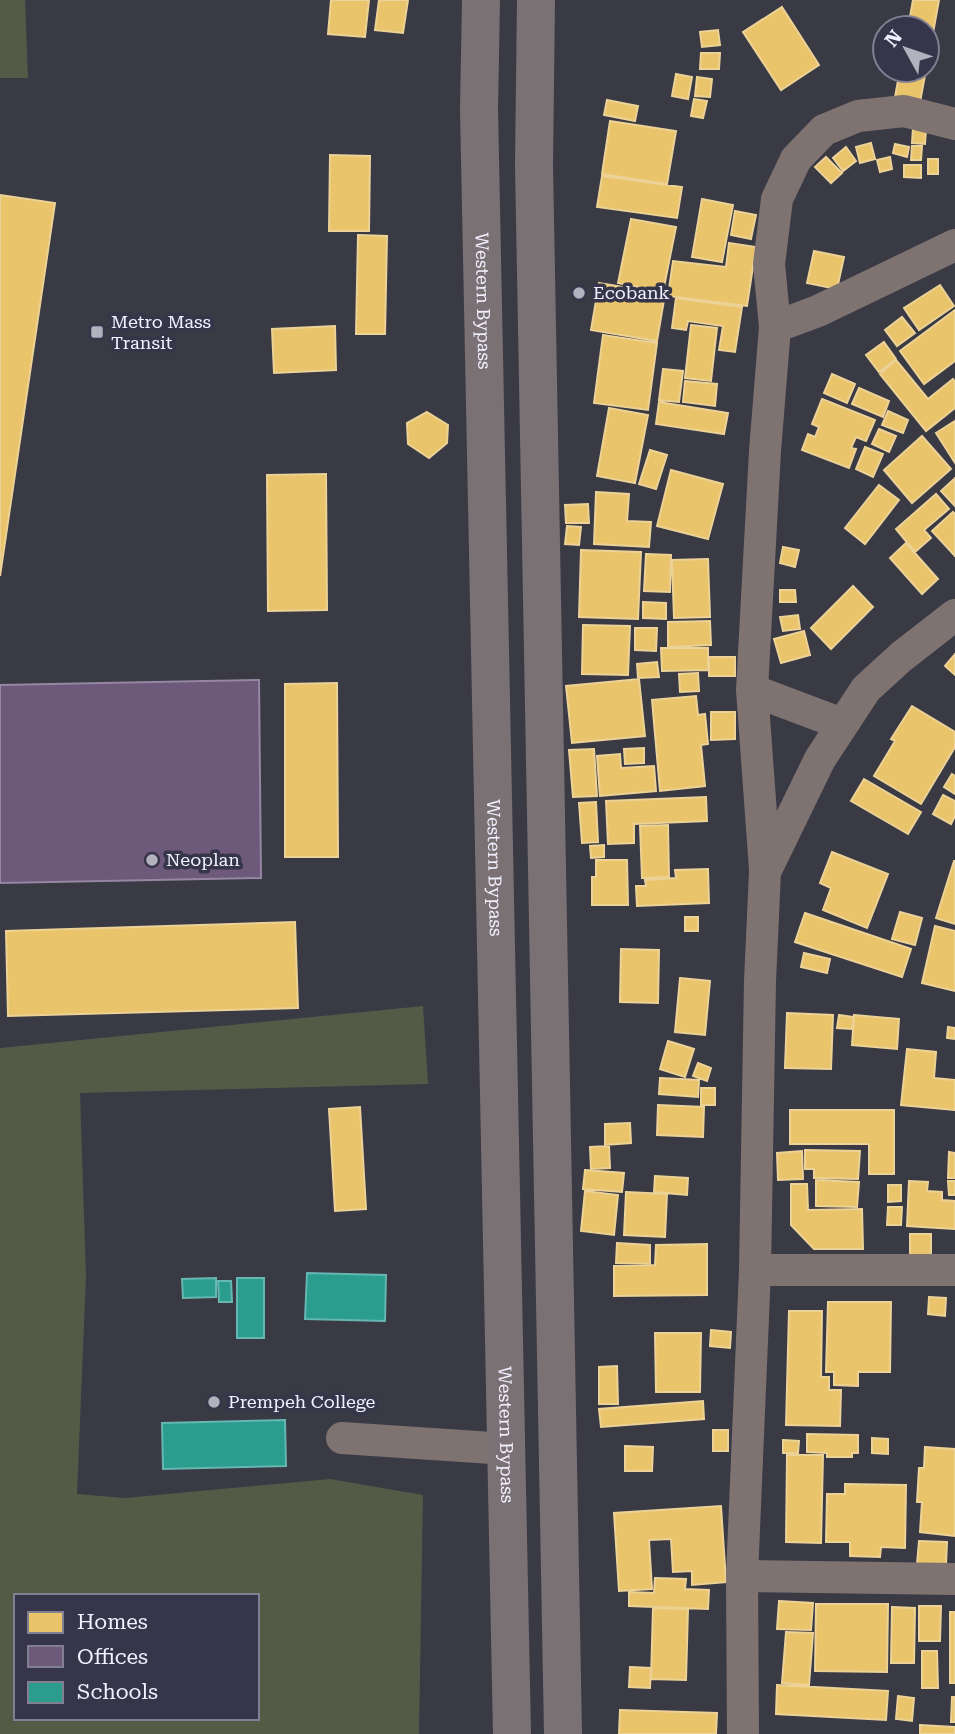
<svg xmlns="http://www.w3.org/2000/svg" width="955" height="1734" viewBox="0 0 955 1734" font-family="'Roboto Serif',serif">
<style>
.green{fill:#545a46;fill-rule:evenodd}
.homes{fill:#e9c46a;stroke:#ecd297;stroke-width:2}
.offices{fill:#6d597a;stroke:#9587a2;stroke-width:2}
.schools{fill:#2a9d8f;stroke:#66b6b1;stroke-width:2}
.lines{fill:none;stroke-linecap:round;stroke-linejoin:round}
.street{stroke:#7f7371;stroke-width:32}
.highway{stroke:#7a7174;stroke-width:38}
.poi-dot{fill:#b2b1be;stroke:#36354a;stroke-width:2.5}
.labels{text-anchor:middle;stroke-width:7;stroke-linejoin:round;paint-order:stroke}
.poi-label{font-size:18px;fill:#f2f1ff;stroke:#36354a;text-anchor:start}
.street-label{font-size:18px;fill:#f2f1ff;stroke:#36354a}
</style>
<rect width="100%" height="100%" fill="#3a3a45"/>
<path class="green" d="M0 0H25L28 78H0Z
M423 1006 428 1084 80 1093 86 1276 77 1494 125 1498 330 1479 423 1495 419 1734H0V1048ZM16 1596H257V1718H16Z"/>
<path class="homes" d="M331 0H369L365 37 328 34Z
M379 0H408L403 33 375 30Z
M913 0H939L927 66V28H908Z
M782 7 819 65 781 90 743 32Z
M718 30 720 45 702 47 700 32Z
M701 53H720L719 69H700Z
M900 70H926L920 102 895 97Z
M676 74 692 77 688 99 672 96Z
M697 77 712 79 710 97 695 96Z
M694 99 707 101 703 118 691 116Z
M607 100 638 106 635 121 604 115Z
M610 121 676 131 667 184 602 174Z
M913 128 926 129 925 144 912 143Z
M871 143 875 159 860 163 856 147Z
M895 144 909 147 907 157 893 153Z
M912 146H922L921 160H911Z
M846 147 856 161 843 171 833 158Z
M330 155 370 156 369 231H329Z
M826 157 842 173 831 183 815 167Z
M890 157 892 169 880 172 877 160Z
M928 159H938V174H928Z
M904 165H921V178L904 177Z
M602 176 682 187 677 218 597 207Z
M0 195 55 203 0 576Z
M702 199 733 205 722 262 692 257Z
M735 211 756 215 751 239 731 235Z
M631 219 676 227 663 292 618 283Z
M358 235 387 236 385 334H356Z
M729 243 756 247 747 306 668 296 673 261 726 267Z
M814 251 844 257 837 289 807 283Z
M599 283 665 294 657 341 591 330Z
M940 285 954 306 919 330 904 308Z
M676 298 742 307 735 352 719 350 723 326 688 321 686 330 672 328Z
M955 310V361L924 384 900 351Z
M902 317 915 333 897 346 885 330Z
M691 325 717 328 711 381 685 378Z
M335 326 336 370 274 373 272 329Z
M603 335 657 343 648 410 594 403Z
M884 342 896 359 879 372 866 355Z
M896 360 928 399 953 379 955 382V408L926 431 880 374Z
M663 369 683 371 679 402 659 400Z
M832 374 855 384 847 403 824 393Z
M685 381 717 384 715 406 683 402Z
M859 388 889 401 883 417 852 404Z
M822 399 875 420 866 441 856 437 851 448 856 449 849 468 802 450 808 434 815 437 819 427 812 424Z
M659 402 728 413 724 434 656 424Z
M609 408 648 415 635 483 597 476Z
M888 411 908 420 903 433 882 425Z
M427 412 448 425 447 443 429 458 408 444 407 423Z
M955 421V463L936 433Z
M879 429 896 436 889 452 872 444Z
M922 436 951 469 912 503 884 470Z
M865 447 883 454 873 477 856 469Z
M650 450 667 455 656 489 639 484Z
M671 470 723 484 708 539 657 526Z
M326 474 327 610 268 611 267 475Z
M955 478V506L941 491Z
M879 485 899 500 865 544 845 528Z
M596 492 629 494 627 521 651 522 649 547 594 544Z
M936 494 949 509 924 530 931 538 915 552 896 529Z
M588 504 589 523H566L565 505Z
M953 512 955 514V556L932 531Z
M567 526 581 527 579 545 565 544Z
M906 543 938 579 922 594 890 558Z
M783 547 799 550 795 567 780 563Z
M581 550 641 552 638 619 579 617Z
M646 554 671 555 670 592 644 591Z
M708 559 710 617 674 618 672 560Z
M853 586 873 607 831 649 811 628Z
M780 590H795L796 602H780Z
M643 602 666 603V619L643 618Z
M798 615 800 629 783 631 780 617Z
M710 621 711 645 668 647V622Z
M583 625 630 626 628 675 582 674Z
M635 628H657L656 651 635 650Z
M804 631 810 655 781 663 774 639Z
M661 648H708V670L662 671Z
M955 654V675L945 666Z
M709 657H735V676H709Z
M657 662 659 677 638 678 637 664Z
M698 673 699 691 680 692 679 674Z
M639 679 645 736 572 743 566 686Z
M337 683 338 857H285V684Z
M696 696 698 715 705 714 708 744 701 745 705 786 660 791 652 700Z
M912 706 955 732V747L921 804 874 776 895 741 891 739Z
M711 712H735V739L711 740Z
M644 748V763L625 764 624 749Z
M594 749 597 796 573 797 569 750Z
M620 754 621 768 654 766 656 791 600 796 597 756Z
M952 774 955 776V794L944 787Z
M864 779 921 812 908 834 851 801Z
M943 795 955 801V816L951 824 933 814Z
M706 797 707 821 634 824V843L608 844 606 801Z
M596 802 598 842 582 843 579 803Z
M668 825 669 877 642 878 640 826Z
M604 845V857L591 858 590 846Z
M832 852 888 874 867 928 823 910 831 888 820 883Z
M596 860H627L628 905H592V877H596Z
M954 861H955V924L936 918Z
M708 869 709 903 637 906 636 886H646L645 880 676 878 675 870Z
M900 912 922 918 915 945 892 939Z
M805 913 911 949 902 977 795 942Z
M685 917H698V931H685Z
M295 922 298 1008 8 1016 6 931Z
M935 926 955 931V991L922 983Z
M621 949 659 950 658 1003 620 1002Z
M804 953 830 959 827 973 801 967Z
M680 978 710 981 705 1035 675 1032Z
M787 1013 833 1015 831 1069 785 1068Z
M839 1015 854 1017 852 1029 837 1028Z
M854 1015 899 1019 897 1049 852 1045Z
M948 1027 955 1028V1039L947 1038Z
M668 1041 694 1049 685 1077 660 1069Z
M907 1049 936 1052 934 1078 955 1080V1110L901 1105Z
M698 1063 711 1068 707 1081 693 1076Z
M660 1078 699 1080 698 1097 659 1094Z
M701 1088H715V1105H701Z
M658 1105 704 1107 703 1137 657 1135Z
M360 1107 366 1209 335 1211 329 1109Z
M790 1110H894V1174H869V1144H790Z
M630 1123 631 1143 605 1145V1124Z
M609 1146 610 1168 591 1169 590 1147Z
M805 1150 860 1151 858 1179 814 1178V1169H805Z
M802 1151 803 1179 778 1180 777 1153Z
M949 1152 955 1153V1178H948Z
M585 1170 624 1173 622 1192 583 1189Z
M655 1176 688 1178 687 1195 654 1192Z
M816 1180 859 1182 857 1207 816 1206Z
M909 1181 928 1182 927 1191 942 1192V1200L955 1201V1229L907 1226Z
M948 1181H955V1195H949Z
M791 1184H807L808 1210 862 1209 863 1249H814L791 1225Z
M888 1185H901V1201L888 1202Z
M585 1191 618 1195 614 1235 581 1231Z
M626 1192 667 1194 665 1237 624 1235Z
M888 1207H902L901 1225H887Z
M910 1234H931V1258L910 1259Z
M617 1243 650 1245V1264L616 1263Z
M707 1244V1295L614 1296V1266L655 1265 656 1245Z
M929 1297 946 1298 945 1316 928 1314Z
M828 1302H891L890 1372H858V1386L834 1385V1372H826Z
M789 1311H822L821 1377H829V1390H841L840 1426 786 1425Z
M711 1330 731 1332 730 1348 710 1346Z
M655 1333H701L700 1392H656Z
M617 1366 618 1404H599V1367Z
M703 1401 704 1419 601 1427 599 1409Z
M713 1430H728V1451H713Z
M807 1434 858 1435V1453H852V1457H827V1453L807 1452Z
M872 1438 888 1439V1454L872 1453Z
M783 1440 799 1441 798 1453H783Z
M625 1446 653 1447 652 1471H625Z
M925 1447 955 1449V1536L920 1532 922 1502H917L919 1468H924Z
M787 1455H823L821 1543 786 1542Z
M845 1484 906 1485 905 1548 881 1547 880 1557 850 1556V1542H826L827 1494H845Z
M721 1506 726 1582 692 1585V1571L673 1572 671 1539 649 1540 652 1589 619 1591 614 1513Z
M919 1541 947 1542 946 1565 917 1564Z
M655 1578 686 1579 685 1589 709 1590 708 1609 629 1606V1592L654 1593Z
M779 1601 813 1603 811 1630 777 1629Z
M816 1604H888L887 1672 815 1671Z
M919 1606H941L940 1641H919Z
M892 1607 915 1608 914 1663H891Z
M653 1608 688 1609 686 1680 651 1679Z
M950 1612H955V1683H950Z
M786 1632 813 1633 809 1685 782 1683Z
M922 1651H937L938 1688H922Z
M630 1667 651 1668 650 1688 629 1687Z
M777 1685 888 1691 886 1720 776 1714Z
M898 1696 914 1698 912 1721 896 1719Z
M952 1697H955V1722H951Z
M620 1710 717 1713 716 1734H619Z
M920 1725 955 1727V1734H920Z"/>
<path class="offices" d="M259 680 261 878 0 883V685Z"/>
<path class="schools" d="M307 1273 386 1275 385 1321 305 1319Z
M216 1278V1297L183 1298 182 1279Z
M237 1278H264V1338H237Z
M218 1281H231L232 1302H219Z
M285 1420 286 1466 163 1469 162 1423Z"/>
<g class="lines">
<path class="street" d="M775 327 769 264 777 199 796 159 824 130 858 116 904 111 955 124
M752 690 842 724
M765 869 752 690 765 451 775 327 818 311 955 245
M755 1270H955
M342 1438 507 1449
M742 1576 955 1579
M743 1734 742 1576 755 1270 760 981 765 872 820 759 866 689 901 657 955 615"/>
<g class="highway">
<path id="s1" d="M481 0 479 109 512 1734"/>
<path d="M536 0 534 165 563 1734"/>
</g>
</g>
<g class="poi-dot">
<circle cx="579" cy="293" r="7"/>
<rect x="90" y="325" width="14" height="14" rx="3.5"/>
<circle cx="152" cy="860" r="7"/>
<circle cx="214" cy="1402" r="7"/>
</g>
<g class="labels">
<g class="poi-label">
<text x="593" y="299">Ecobank</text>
<text x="111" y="328">Metro Mass<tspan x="111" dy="21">Transit</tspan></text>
<text x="166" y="866">Neoplan</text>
<text x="228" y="1408">Prempeh College</text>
</g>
<g class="street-label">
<text dy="6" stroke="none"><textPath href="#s1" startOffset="301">Western Bypass</textPath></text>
<text dy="6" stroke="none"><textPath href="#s1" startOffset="868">Western Bypass</textPath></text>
<text dy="6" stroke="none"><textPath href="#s1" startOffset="1435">Western Bypass</textPath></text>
</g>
</g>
<rect x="14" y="1594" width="245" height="126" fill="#36354a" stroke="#818092" stroke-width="2"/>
<rect x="28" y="1612" width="35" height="21" fill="#e9c46a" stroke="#818092" stroke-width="2"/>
<text x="77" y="1629" font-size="21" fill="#f2f1ff">Homes</text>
<rect x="28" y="1646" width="35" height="21" fill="#6d597a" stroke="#818092" stroke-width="2"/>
<text x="77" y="1664" font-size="21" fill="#f2f1ff">Offices</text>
<rect x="28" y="1682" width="35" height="21" fill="#2a9d8f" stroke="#818092" stroke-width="2"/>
<text x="77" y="1699" font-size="21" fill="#f2f1ff">Schools</text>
<g transform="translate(906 49) rotate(310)"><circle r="33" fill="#36354a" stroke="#818092" stroke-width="2"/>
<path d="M0-5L12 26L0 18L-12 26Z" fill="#b2b1be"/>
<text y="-10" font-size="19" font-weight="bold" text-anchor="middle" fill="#f2f1ff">N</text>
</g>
</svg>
